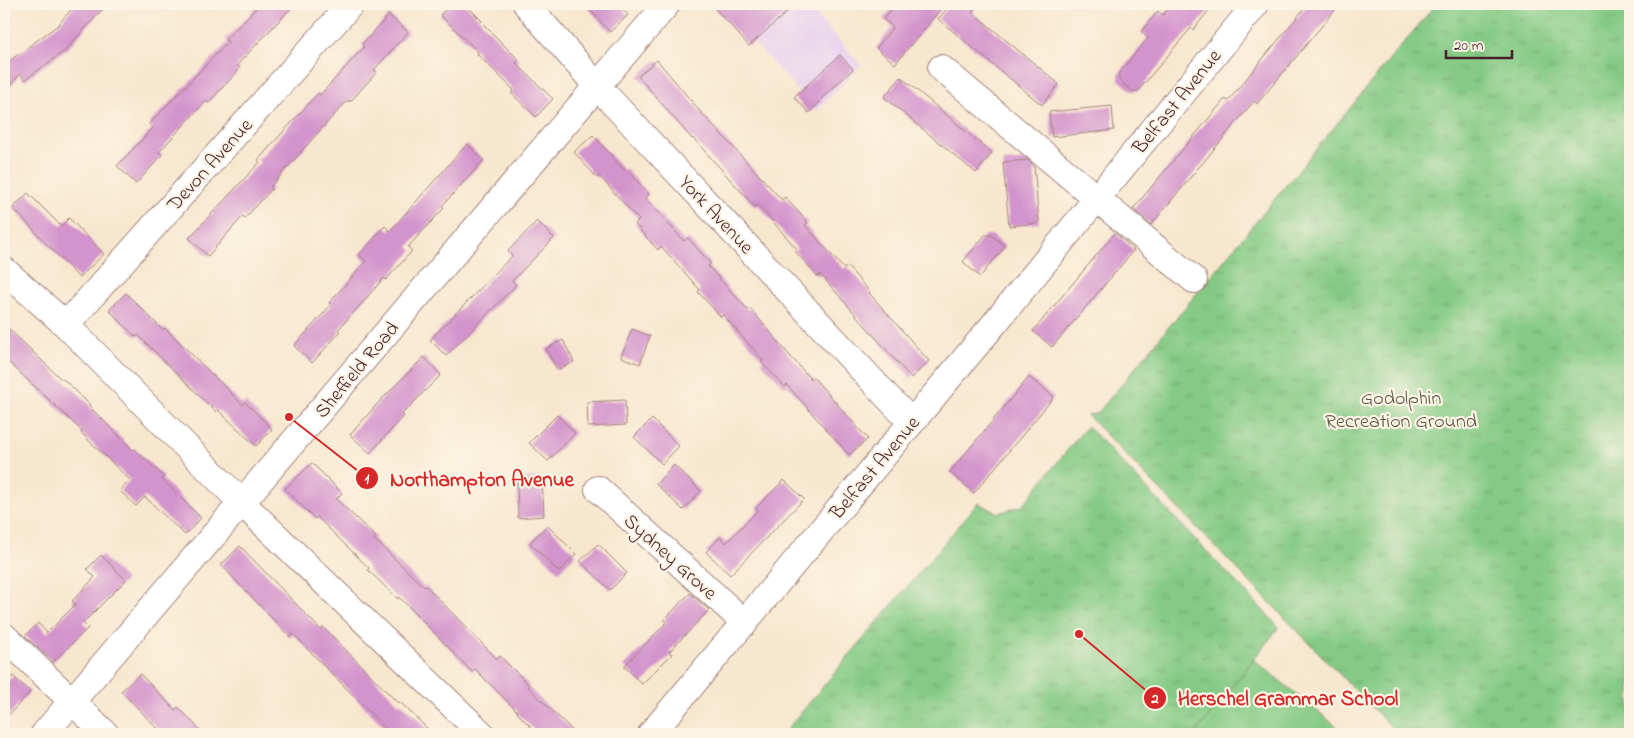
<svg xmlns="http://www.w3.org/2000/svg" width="1634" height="738" viewBox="0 0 1634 738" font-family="'Indie Flower',sans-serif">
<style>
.built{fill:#e8d2ee}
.grass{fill:#84ca85;stroke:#677458}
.park{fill:url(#park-tufts);stroke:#677458}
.building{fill:#d393cc}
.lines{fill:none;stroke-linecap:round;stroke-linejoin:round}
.street-casing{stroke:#a1837d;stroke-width:28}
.street{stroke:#fff;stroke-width:26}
.labels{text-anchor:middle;stroke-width:4.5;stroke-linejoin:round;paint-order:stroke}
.street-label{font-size:20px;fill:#4a1f2b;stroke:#fcf5e5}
.park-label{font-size:20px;fill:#5b5246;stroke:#fcf5e5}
.leader{fill:none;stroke:#d62828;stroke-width:2}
.callout-dot{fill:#d62828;stroke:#fcf5e5;stroke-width:2}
.mark-label{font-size:15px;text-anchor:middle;font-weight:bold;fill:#fff}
.callout-label{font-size:21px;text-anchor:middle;font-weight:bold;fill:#d62828;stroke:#fcf5e5;stroke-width:4.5;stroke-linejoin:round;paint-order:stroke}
</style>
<defs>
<pattern id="park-tufts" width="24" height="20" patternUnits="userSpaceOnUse" patternTransform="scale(1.25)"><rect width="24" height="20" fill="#84ca85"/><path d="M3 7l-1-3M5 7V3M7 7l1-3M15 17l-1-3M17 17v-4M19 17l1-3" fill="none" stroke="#74ad73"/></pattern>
</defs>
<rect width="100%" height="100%" fill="#fcf5e5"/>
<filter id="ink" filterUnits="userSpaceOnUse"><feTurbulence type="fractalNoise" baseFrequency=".02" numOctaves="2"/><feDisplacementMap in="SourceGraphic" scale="10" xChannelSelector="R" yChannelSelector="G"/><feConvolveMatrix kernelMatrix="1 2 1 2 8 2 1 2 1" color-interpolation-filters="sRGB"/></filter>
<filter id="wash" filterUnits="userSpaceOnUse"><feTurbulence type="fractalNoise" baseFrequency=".0096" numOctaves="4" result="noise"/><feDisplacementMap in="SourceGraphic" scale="20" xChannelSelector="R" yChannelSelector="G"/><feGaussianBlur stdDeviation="1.12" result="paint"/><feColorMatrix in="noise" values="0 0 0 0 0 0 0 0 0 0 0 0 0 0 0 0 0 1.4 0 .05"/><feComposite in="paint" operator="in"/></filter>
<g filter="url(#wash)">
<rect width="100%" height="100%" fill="#f8e7cf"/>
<path class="built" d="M718 4H806L861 65 817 111Z"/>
<path class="grass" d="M1253 659 1346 734H1195Z"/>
<path class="park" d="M1436 4H1630V734H1398L1087 415 1097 414Z
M1087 426 1279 627 1195 734H783L978 503 998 513 1022 506Z"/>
<g id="blocks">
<path class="building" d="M76 4H107L67 49 25 80 20 74 4 94V65L58 25Z
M260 4H295L237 65 240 69 208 103 206 101 159 152 162 155 136 184 117 166 153 128 149 124 228 42 225 40Z
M451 4H465L482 21 481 22 519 60 516 63 553 99 536 117 511 93 514 90 477 54 478 52 440 15Z
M584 4H618L628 15 610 32Z
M711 4H796L749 46Z
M896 4H945L895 64 876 48 893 27 883 19Z
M951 4H979L972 12 1059 84 1042 105 938 19Z
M1173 4H1214L1193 30 1191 28 1138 91H1132L1119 80V73L1148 38 1141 32 1158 11 1163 15Z
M1308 4H1340L1257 104 1254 101 1151 225 1133 209 1225 99 1228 101Z
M389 15 408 32 374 70 377 72 350 102 348 100 324 126 270 187 272 189 245 218 243 216 208 256 189 238 260 162 258 160 318 93 320 95 344 69 364 47 362 44Z
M840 55 853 69 821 99 822 100 809 113 794 97Z
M657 60 698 109 782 200 785 197 808 223 805 225 844 269 847 266 870 292 869 293 929 361 911 378 820 274 818 277 795 251 797 249 758 205 755 207 693 138 692 139 638 76Z
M901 77 992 153 976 173 884 97Z
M1112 106 1114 130 1052 137 1049 112Z
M593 135 624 170 626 169 649 194 645 198 665 220 684 241 688 238 711 264 708 266 748 310 750 308 791 357 811 379 813 377 868 439 849 455 787 385 785 387 761 362 763 360 723 315 721 317 698 292 700 290 661 246 658 250 646 237 635 224 639 220 599 176 597 178 574 152Z
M467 144 484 160 442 206 444 208 408 247 412 251 386 280 384 278 338 330 340 332 312 363 294 346 331 305 329 303 366 261 359 255 385 226 390 231Z
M1028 160 1034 166 1039 223 1009 226 1003 162Z
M28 193 61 226 69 218 104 254 79 278 13 208Z
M537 221 554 238 512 281 516 285 446 356 430 340 512 256 508 251Z
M1115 233 1134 250 1052 347 1033 331Z
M985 235H992L1005 246 980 277 963 262Z
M126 293 163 330 165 328 243 405 245 402 272 429 256 446 218 410 216 412 138 335 136 337 109 310Z
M4 324 62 380 63 379 77 392 90 405 89 406 133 450 135 449 164 477 162 479 201 518 185 535 145 497 136 506 120 491 130 480 81 433 82 431 60 410 4 358Z
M632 329 650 336 640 364 621 357Z
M563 340 574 362 557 370 546 349Z
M424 357 441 375 402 414 404 416 370 453 350 435 379 402Z
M1029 377 1054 397 974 493 950 472Z
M625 400 626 425 588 427 587 402Z
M557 415 575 433 548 461 529 443Z
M652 419 679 446 662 464 634 437Z
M312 463 342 493 336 499 376 537 374 539 424 587 426 586 497 659 500 656 529 685 528 687 576 734H538L517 713 518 712 475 669 472 672 421 619 399 597 398 599 368 570 369 568 317 517 315 519 285 489Z
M674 465 701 491 683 510 656 484Z
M542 477 544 516 518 518 517 479Z
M784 480 804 499 730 575 706 552 720 537 726 543 758 510 756 508Z
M547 525 576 554 559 572 530 543Z
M598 544 627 573 610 590 580 561Z
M240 546 321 630 323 627 399 704 400 702 433 734H391L293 634 290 637 221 565Z
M101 555 126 580 83 623 88 628 53 662 25 636 38 623 47 633 76 604 72 601 95 577 87 569Z
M690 593 709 610 669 652 672 654 642 684 624 666 667 622 664 620Z
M140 674 175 710 178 707 204 734H163L121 691Z
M13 676 30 692 4 720V685Z"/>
</g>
</g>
<g filter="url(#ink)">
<use href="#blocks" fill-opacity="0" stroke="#a1837d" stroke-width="1"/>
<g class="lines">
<defs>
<path id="street" d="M526 4 597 86 911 422
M941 68 1194 280
M4 270 66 325 242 503 482 734
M66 325 351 4
M598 489 745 623
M4 636 106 734
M44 734 667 4
M651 734 994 324 1256 4"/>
</defs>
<use href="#street" class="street-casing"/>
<use href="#street" class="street"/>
</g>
</g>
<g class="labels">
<g class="street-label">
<text transform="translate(1176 101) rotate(-51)" y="7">Belfast Avenue</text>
<text transform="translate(209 164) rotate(-48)" y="7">Devon Avenue</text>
<text transform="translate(717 214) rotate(47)" y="7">York Avenue</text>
<text transform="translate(356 369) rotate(-50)" y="7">Sheffield Road</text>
<text transform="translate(874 467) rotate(-50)" y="7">Belfast Avenue</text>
<text transform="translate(671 556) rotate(42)" y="7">Sydney Grove</text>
</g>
<g class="park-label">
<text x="1401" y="404">Godolphin<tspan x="1401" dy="23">Recreation Ground</tspan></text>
</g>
</g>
<path class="leader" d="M289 417L367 478M1079 634L1155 698"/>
<g class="callout-dot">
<circle cx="289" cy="417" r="5"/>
<circle cx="1079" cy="634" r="5"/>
<circle cx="367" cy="478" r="12"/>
<circle cx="1155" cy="698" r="12"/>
</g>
<g class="mark-label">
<text x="367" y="483">1</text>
<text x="1155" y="703">2</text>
</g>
<g class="callout-label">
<text x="482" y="486">Northampton Avenue</text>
<text x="1288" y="705">Herschel Grammar School</text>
</g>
<rect width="1634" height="738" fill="none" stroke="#fcf5e5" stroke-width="20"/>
<path d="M1446 50v8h66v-8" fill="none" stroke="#4a1f2b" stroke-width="2.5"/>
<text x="1454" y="50" font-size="15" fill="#4a1f2b" stroke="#fcf5e5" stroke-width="4" paint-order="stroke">20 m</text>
</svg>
